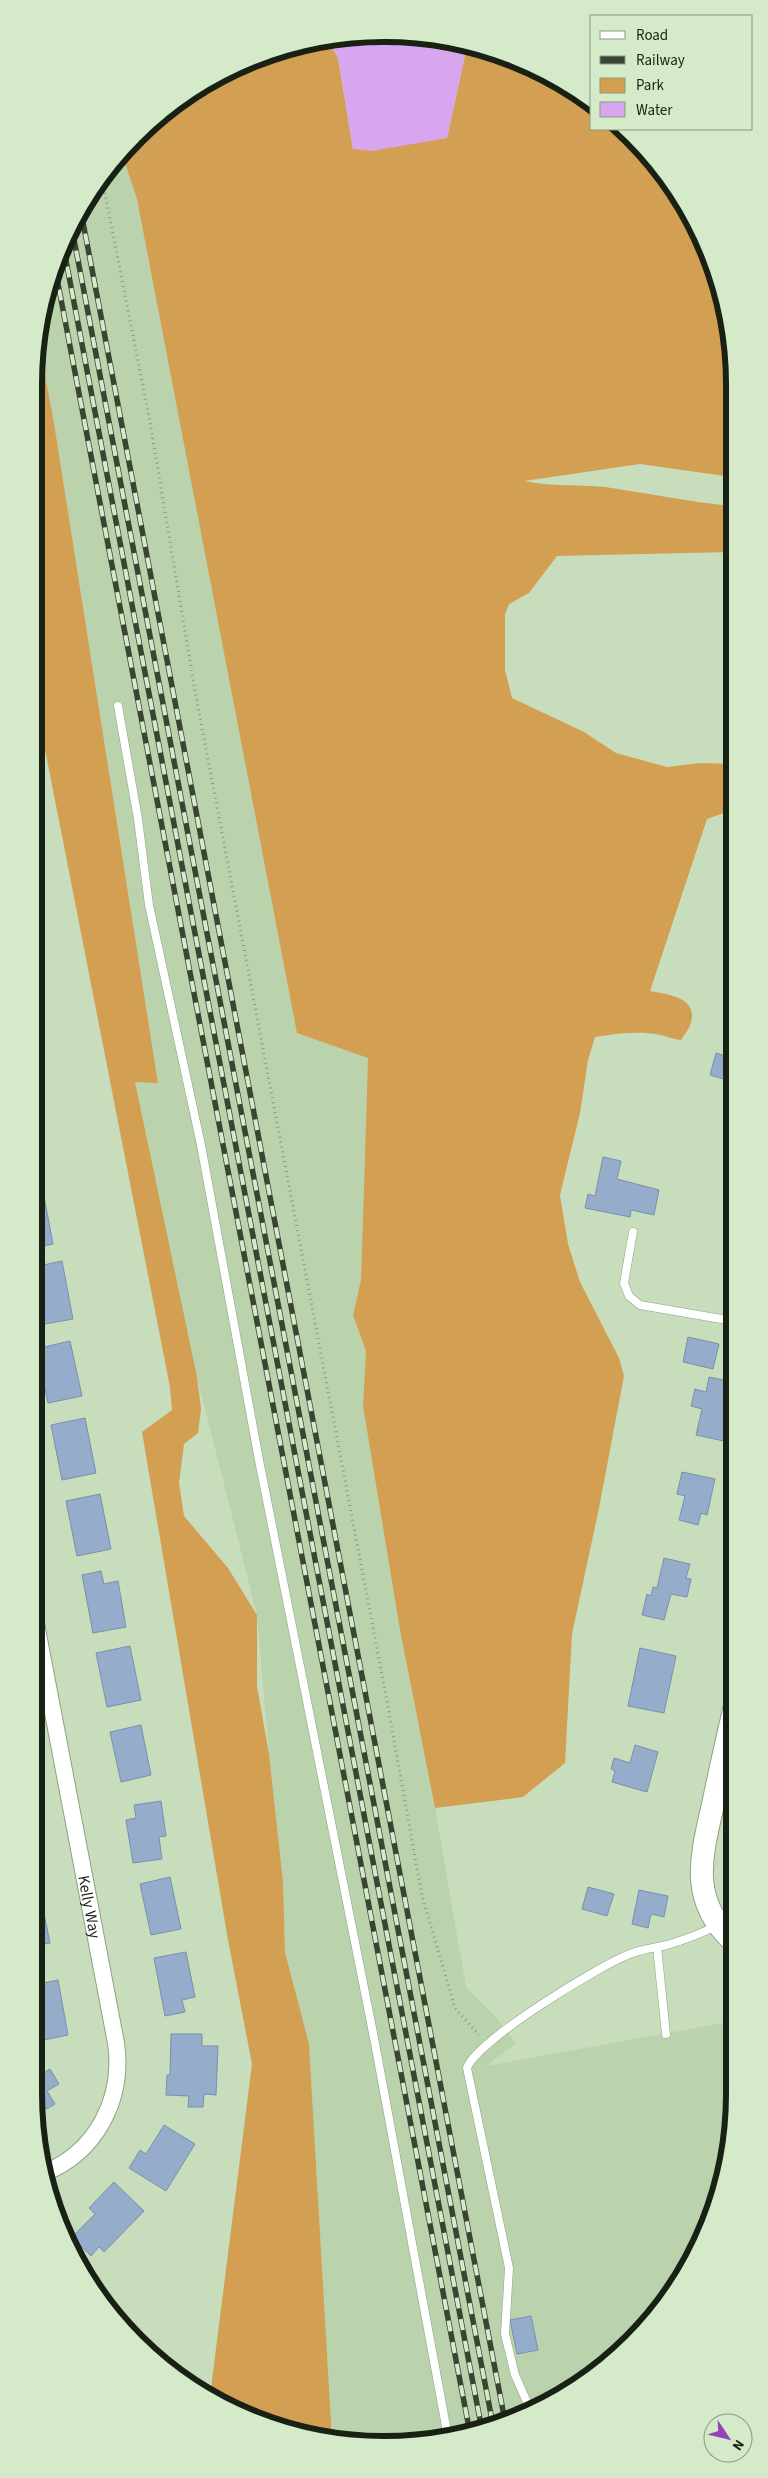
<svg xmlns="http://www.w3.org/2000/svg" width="768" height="2478" viewBox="0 0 768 2478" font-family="'Source Sans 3',sans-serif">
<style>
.built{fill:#bad3ac}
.green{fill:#d39f53}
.water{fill:#d8a6ef}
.building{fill:#95adca;stroke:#7990ac}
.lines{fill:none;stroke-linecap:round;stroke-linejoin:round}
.lane-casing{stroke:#8ea283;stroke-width:9}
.street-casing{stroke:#8ea283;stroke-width:18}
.secondary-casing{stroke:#8ea283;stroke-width:24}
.path{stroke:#899a80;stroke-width:3;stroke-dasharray:1 4;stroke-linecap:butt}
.lane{stroke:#fff;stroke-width:8}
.street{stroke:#fff;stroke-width:16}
.secondary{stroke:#fff;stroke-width:22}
.rail-casing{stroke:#394433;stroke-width:5.5}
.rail{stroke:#d4eac8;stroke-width:4;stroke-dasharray:11;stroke-linecap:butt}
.labels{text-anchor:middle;stroke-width:4;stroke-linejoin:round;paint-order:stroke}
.street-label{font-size:16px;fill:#192114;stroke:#d4eac8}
.rim{fill:none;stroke:#192114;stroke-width:6}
</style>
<rect width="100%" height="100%" fill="#c7ddbc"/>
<path class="built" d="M122 154 137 199 368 1058 361 1280 353 1315 366 1351 363 1406 400 1630 435 1808 466 1987 496 2017 516 2043 486 2066 734 2021V2094L727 2163 708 2228 675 2288 597 2372 539 2408 475 2432 407 2443 332 2439 309 2044 285 1952 283 1881 269 1754 257 1615 188 1341 135 1082 158 1083 54 423 38 338 41 315 61 250 93 189Z"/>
<path class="green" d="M327 39 338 58 353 149 447 138 467 46 559 81 592 107V129H618L647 153 698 229 731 339 732 477 640 464 524 481C551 487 578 484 605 487 647 493 689 502 732 506V552L557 556 529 593 509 604 505 614V670L512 698 584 732 616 753 667 767 700 763 732 764V810L707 819 650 991C666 994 698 997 691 1022 690 1028 684 1035 681 1040 671 1039 664 1035 655 1034 634 1031 615 1034 595 1037L588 1060 580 1113 560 1195 568 1244 580 1282 619 1358 624 1376 599 1508 572 1634 565 1763 523 1797 435 1808 400 1630 363 1406 366 1351 353 1315 361 1280 368 1058 297 1033 137 199 122 154C155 113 202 82 249 61 270 52 294 47 316 40Z
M38 338 54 423 158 1083 135 1082 197 1377 201 1409 198 1433 184 1444 179 1483 184 1516 228 1568 257 1615V1686L269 1754 283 1881 285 1952 309 2044 332 2439 270 2417 223 2404 210 2396 252 2064 228 1940 142 1432 172 1410 170 1387 34 693V384Z"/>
<path class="water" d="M384 34 453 41 467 46 447 138 372 151 353 149 338 58 327 39Z"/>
<path class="building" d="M716 1053 733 1058V1082L710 1075Z
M34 1143 39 1168 34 1169Z
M603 1157 621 1161 617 1179 659 1190 654 1215 631 1210 630 1217 585 1208 588 1194 595 1196Z
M42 1186 53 1244 34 1248V1188Z
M729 1240 733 1241V1265L724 1263Z
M62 1261 73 1319 34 1326V1267Z
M688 1337 719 1344 713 1369 683 1362Z
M70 1341 82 1396 48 1403 36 1349Z
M709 1377 733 1382V1402L724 1441 696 1435 702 1409 691 1406 695 1389 706 1392Z
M85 1418 96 1473 62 1480 51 1425Z
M682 1472 715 1479 707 1515 701 1513 698 1525 679 1520 685 1496 677 1494Z
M100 1494 111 1549 77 1556 66 1501Z
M664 1558 690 1564 686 1578 691 1579 687 1597 671 1594 664 1620 642 1615 647 1594 651 1596 653 1587 657 1588Z
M101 1571 104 1584 118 1581 126 1627 93 1633 82 1575Z
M130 1646 141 1700 107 1707 96 1653Z
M640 1648 676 1656 664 1713 628 1706Z
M141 1725 151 1775 121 1782 110 1732Z
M635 1745 658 1752 647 1792 612 1782 615 1771 611 1769 614 1758 630 1763Z
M161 1801 166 1836 159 1837 162 1859 133 1863 126 1820 136 1818 134 1805Z
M170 1877 181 1929 151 1935 140 1884Z
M588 1887 614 1894 607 1916 582 1909Z
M39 1889 50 1943 34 1946V1890Z
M639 1890 668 1896 664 1917 651 1914 648 1928 632 1924Z
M186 1952 195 1997 182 2000 185 2012 165 2016 154 1958Z
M58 1980 68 2035 34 2042V1985Z
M171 2034H202V2046H218L216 2095 204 2094 203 2107H188L189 2096 166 2095 167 2075H170Z
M50 2069 59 2084 47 2091 55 2104 36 2115 34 2079Z
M164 2125 195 2144 166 2191 129 2168 140 2150 146 2154Z
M114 2182 144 2211 104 2252 99 2247 91 2256 72 2237 95 2214 89 2208Z
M531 2316 538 2350 517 2354 510 2320Z"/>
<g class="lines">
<defs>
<path id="lane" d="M118 706 138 819 149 905 201 1145 259 1460 375 2043 448 2437
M633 1232 624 1283 629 1296 640 1305 733 1321
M657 1947 666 2034
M531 2411 515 2375 505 2334 509 2268 467 2068C476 2041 600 1965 630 1954 642 1949 654 1948 667 1945 684 1940 700 1934 716 1926"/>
<g id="street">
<path id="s1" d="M34 1613 116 2043C124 2098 97 2152 44 2173"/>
</g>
<path id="secondary" d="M734 1710C727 1740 720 1770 714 1800 702 1854 687 1899 734 1942"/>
</defs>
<use href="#lane" class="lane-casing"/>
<use href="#street" class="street-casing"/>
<use href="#secondary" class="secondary-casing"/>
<path class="path" d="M102 178 150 422 195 691 386 1696 422 1896 455 2008 479 2035"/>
<use href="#lane" class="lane"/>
<use href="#street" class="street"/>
<use href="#secondary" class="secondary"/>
<defs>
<path id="rail" d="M81 212 505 2421
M72 229 493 2425
M63 245 482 2430
M55 268 470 2433"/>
</defs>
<use href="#rail" class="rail-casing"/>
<use href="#rail" class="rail"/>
</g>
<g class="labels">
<g class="street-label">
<text dy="6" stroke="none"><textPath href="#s1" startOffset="299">Kelly Way</textPath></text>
</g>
</g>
<path d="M0 0H768V2478H0ZM384 42H384A342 342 0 0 1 726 384V2094A342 342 0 0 1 384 2436H384A342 342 0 0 1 42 2094V384A342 342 0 0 1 384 42Z" fill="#d4eac8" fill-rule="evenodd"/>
<path class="rim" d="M384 42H384A342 342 0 0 1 726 384V2094A342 342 0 0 1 384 2436H384A342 342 0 0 1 42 2094V384A342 342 0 0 1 384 42Z"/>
<rect x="590" y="15" width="162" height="115" fill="#d4eac8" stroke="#899a80"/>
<rect x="600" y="31" width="25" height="8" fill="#ffffff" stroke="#899a80"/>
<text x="636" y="40" font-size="15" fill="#192114">Road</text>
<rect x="600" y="56" width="25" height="8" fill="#394433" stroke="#899a80"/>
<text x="636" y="65" font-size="15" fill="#192114">Railway</text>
<rect x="600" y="78" width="25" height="15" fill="#d39f53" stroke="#899a80"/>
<text x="636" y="90" font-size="15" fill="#192114">Park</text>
<rect x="600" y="102" width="25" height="15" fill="#d8a6ef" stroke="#899a80"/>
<text x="636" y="115" font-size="15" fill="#192114">Water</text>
<g transform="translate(728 2438) rotate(125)"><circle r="24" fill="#d4eac8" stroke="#899a80"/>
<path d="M0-4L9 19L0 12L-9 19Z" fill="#9444b5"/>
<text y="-8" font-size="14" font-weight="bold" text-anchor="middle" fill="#192114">N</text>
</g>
</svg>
